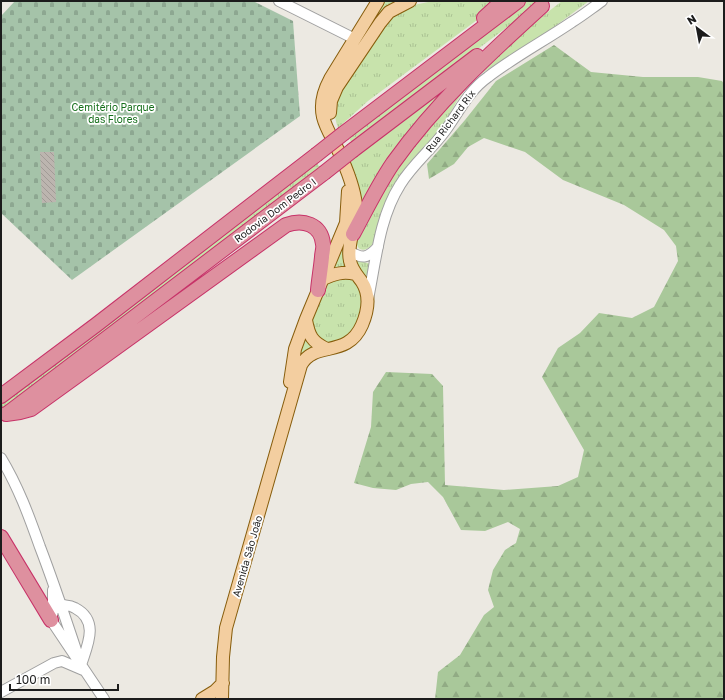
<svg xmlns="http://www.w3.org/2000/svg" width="725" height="700" viewBox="0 0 725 700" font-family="'Golos Text',sans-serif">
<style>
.grass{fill:url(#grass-tufts)}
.forest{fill:url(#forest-firs)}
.cemetery{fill:url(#cemetery-stones)}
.building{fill:url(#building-back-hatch)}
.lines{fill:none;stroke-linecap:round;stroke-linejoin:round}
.minor-casing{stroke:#a0a0a0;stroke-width:12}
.major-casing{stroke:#875d0c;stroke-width:14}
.highway-casing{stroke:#c73268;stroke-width:16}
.minor{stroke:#fff;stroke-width:10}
.major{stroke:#f3cea0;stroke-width:12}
.highway{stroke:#de909f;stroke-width:14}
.highway-bridge-casing{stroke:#c73268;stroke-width:16;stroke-linecap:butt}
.highway-bridge{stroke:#de909f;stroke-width:14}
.labels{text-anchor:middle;stroke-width:3.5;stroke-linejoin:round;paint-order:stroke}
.park-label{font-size:10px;fill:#146f1a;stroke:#fff}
.street-label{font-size:10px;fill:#1c1c1c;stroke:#fff}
</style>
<defs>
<pattern id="grass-tufts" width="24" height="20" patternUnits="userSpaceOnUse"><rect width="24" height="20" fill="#c8e3ac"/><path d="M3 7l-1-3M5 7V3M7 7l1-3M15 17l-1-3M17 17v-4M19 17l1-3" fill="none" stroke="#abc293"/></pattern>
<pattern id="forest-firs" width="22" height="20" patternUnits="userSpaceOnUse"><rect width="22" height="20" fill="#a9c89a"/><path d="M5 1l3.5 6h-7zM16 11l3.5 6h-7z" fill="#91ab84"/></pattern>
<pattern id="cemetery-stones" width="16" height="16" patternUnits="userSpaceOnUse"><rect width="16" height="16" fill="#a5c3a9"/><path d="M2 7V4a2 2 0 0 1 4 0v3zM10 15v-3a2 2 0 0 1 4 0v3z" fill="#8da791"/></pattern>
<pattern id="building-back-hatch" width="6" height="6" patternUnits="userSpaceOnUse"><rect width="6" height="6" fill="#bcb5af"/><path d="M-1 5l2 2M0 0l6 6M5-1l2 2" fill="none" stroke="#a19b96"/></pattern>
</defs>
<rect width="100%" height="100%" fill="#ece9e2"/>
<path class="grass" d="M383 1H396L384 11 329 89Z
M433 1H495L486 11 477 20 368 101 338 128C334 117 334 109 336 98L383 27 394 15 409 6Z
M525 1H542L352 143 348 137Z
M562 1H589L546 33 479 75 465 90 457 101 443 126 425 148 407 166 398 180 372 245C365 252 357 252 356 240L394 169 490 57Z
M455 82 361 209 349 162Z
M316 161 320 168 1 414V401Z
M347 230 346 268 329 273Z
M353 259 371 264 366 282Z
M351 278 355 281 364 297 360 320 348 337 329 344 318 338 312 324V319C317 309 324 283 334 279 339 278 346 278 351 278Z
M304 336 316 348 294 365Z"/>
<path class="forest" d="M554 45 591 72 643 77H698L722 81 724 84V699H435L438 672 460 655 484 615 494 607 488 590 493 570 505 550 516 543 520 529 508 522 485 531 461 530 443 497 428 482 411 484 396 490 373 488 354 483 371 427 373 392 386 372 432 374 443 386 445 485 504 490 558 486 578 477 584 450 542 377 558 348 580 333 599 313 632 318 654 307 678 261 676 246 664 230 624 205 563 180 525 152 484 138 468 147 454 164 429 179 427 164 465 120 496 81Z"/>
<path class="cemetery" d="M15 1H253L293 21 300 116 72 280 1 213V16Z"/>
<path class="building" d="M40 152H54L56 202 42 203Z"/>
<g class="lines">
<defs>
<path id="minor" d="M279 1 355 39
M349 251C362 259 367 259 378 247
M368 299C376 261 379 218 400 185 412 165 431 150 445 131 459 112 468 91 488 77 514 57 544 41 572 22 582 16 592 8 602 1
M1 458C18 486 29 516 40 547 55 586 68 626 81 665
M53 590V611L51 620 104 699
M57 608C62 604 70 605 75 608 100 621 87 646 81 665
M1 692 54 663 62 661 83 670"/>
<path id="major" d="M330 113 331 101 337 87 380 23 389 12 410 1
M323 279C334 274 343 271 355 274
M306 320C309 336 312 342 327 349
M290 382 295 349 306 319 346 223 348 191
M202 699 215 691 223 683
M222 699 223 657 226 628 301 365C315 340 347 359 362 325 368 311 371 296 362 282 357 275 352 270 350 261 346 243 358 224 356 205 354 186 346 167 338 150 333 139 326 129 323 117 320 104 324 90 330 79L378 1"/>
<path id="highway" d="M484 18 496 7 500 1
M344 133 518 1
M353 150 477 56
M353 234C366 210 378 185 393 163 436 103 488 55 542 6
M1 396 96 325 316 155
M8 413 324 173
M6 414 20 412 31 409 286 225C303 219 321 224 323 244 324 248 322 253 322 257 321 268 319 279 318 290
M1 537 51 620"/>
</defs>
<use href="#minor" class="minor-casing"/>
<use href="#major" class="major-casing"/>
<use href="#highway" class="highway-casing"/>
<use href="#minor" class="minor"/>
<use href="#major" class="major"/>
<use href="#highway" class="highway"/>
<defs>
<path id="highway-bridge" d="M316 155 344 133
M324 173 353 150"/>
</defs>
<use href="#highway-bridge" class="highway-bridge-casing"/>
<use href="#highway-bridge" class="highway-bridge"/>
</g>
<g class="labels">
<g class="park-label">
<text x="113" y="111">Cemitério Parque<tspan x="113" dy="12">das Flores</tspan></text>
</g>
<g class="street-label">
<text transform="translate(450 121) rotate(-53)" y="4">Rua Richard Rix</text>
<text transform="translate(275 210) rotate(-37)" y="4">Rodovia Dom Pedro I</text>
<text transform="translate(247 556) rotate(-74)" y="4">Avenida São João</text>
</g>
</g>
<rect width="725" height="700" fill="none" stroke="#1c1c1c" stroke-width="4"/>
<g transform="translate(697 28) rotate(328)" stroke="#ffffff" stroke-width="3" paint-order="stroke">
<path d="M0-3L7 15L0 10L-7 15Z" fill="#1c1c1c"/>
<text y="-6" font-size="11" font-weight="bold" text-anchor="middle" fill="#1c1c1c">N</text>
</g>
<path d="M10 684v6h108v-6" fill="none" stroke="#1c1c1c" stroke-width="2"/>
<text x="16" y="684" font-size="12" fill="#1c1c1c" stroke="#ffffff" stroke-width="3" paint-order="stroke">100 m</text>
</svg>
